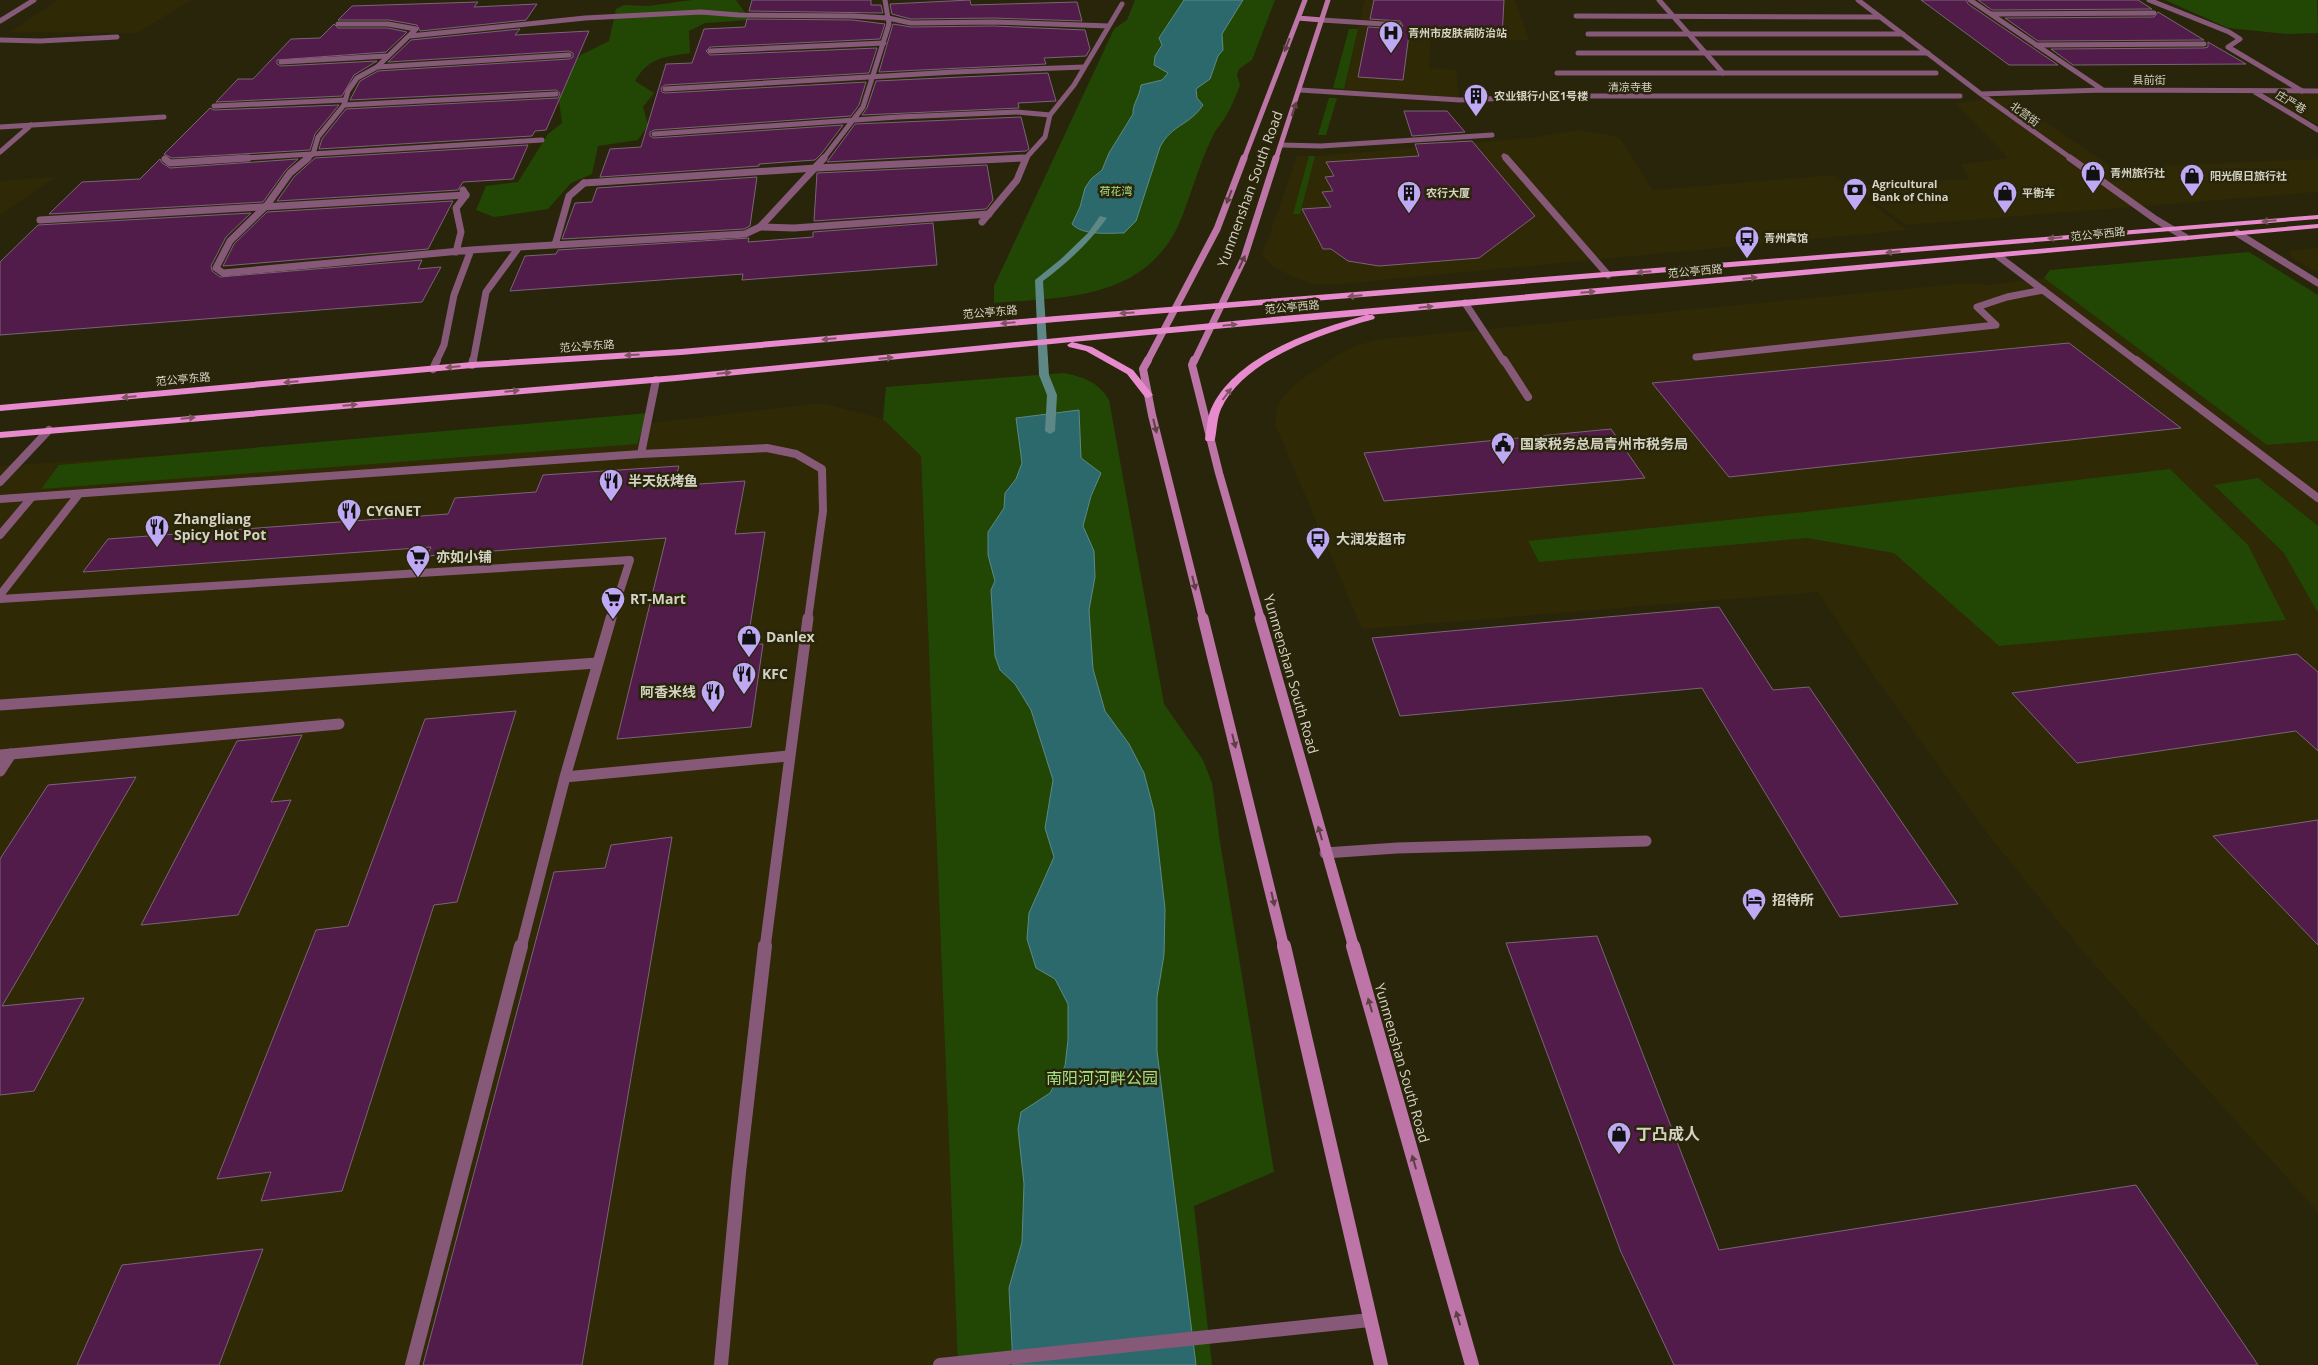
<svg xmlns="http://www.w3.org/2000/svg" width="2318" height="1365" viewBox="0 0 2318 1365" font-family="'Open Sans','Noto Sans SC',sans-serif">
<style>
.built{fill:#2f2906}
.green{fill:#224705}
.water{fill:#2c696c;stroke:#5e8886}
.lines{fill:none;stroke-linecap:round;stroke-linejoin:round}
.stream{fill:#5e8886;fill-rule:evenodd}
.building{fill:#511b4a;stroke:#7b6477}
.service-far4{stroke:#865978;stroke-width:5}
.service-far3{stroke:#865978;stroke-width:7}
.service-far2{stroke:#865978;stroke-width:8}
.service-far1{stroke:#865978;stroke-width:11}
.service{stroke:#865978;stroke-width:14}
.minor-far4{stroke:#865978;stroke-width:5}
.minor-far3{stroke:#865978;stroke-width:7}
.minor-far2{stroke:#865978;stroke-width:8}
.minor-far1{stroke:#865978;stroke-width:11}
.minor{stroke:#865978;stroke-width:14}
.tertiary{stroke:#865978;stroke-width:5}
.secondary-far4{stroke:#bd75a8;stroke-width:5}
.secondary-far3{stroke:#bd75a8;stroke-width:7}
.secondary-far2{stroke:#bd75a8;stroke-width:8}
.secondary-far1{stroke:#bd75a8;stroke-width:11}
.secondary{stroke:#bd75a8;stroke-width:14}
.primary{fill:#e88bce;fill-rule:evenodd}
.oneway{fill:#5d4142}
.oneway2{fill:#7f5363}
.labels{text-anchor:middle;stroke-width:5;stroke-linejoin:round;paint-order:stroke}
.far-poi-label{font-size:11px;font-weight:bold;fill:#d4d2c3;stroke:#29250b;text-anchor:start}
.far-street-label{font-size:11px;fill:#d4d2c3;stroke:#29250b}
.far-park-label{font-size:11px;fill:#a6e187;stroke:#29250b}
.street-label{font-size:14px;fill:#d4d2c3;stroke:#29250b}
.poi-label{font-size:14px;font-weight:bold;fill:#d4d2c3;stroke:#29250b;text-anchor:start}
.near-park-label{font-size:16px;fill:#a6e187;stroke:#29250b}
.near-poi-label{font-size:16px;font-weight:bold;fill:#d4d2c3;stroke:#29250b;text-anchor:start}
</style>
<rect width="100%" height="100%" fill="#29250b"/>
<path class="built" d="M58 0H191L137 33 10 32Z
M1365 0H1515L1529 40H1431L1429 68 1456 70 1459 98 1344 89Z
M2264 94H2318V125Z
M2009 97 2113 168 2318 159V192L1906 225 1853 186 1969 179 1961 164 2008 158 1955 103Z
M1579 130 1619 137 1653 190 1833 175 1907 230 1329 285 1313 284 1293 277 1274 267 1262 256 1297 156H1315L1530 138Z
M55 177 0 215V181Z
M2318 248V273L2292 258 2289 251Z
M2044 278 2267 445 2318 441V1212L2084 953 1987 833 1870 670 1818 592 1362 629 1275 424 1277 407 1284 396 1298 382 1347 349 1374 340 1967 283 1990 285Z
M822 403 883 419 921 456 958 1365H0V466L651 423Z"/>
<path class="green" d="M692 0H736L750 20 705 23 689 31 690 53C664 57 649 57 635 81L654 93 643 107 648 125 638 140 598 146 592 174 571 183 548 209 494 217 476 210 486 186 518 182 548 134 562 123 559 100 575 62 581 55 609 41 616 9 624 5 648 6Z
M1135 0H1275L1252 60 1239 69 1237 75 1240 85C1236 95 1232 106 1226 116 1222 123 1215 130 1212 138 1198 166 1191 196 1179 224 1144 300 1065 297 994 303V286L1114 29 1127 20Z
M2165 0H2317L2318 33 2287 34 2228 28Z
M1349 29H1358L1344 89 1333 88Z
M1329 98H1337L1326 135H1318Z
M1309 156H1315L1300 214H1293Z
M2249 252 2318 295V441L2267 445 2044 278 2050 270Z
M1064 373C1084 377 1098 382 1109 400L1164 704 1203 760 1212 783 1220 842 1274 1172 1194 1206 1212 1365H958L921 456 883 419 886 387Z
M649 413 637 444 41 489 59 465Z
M2170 469 2248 545 2286 620 1999 646 1894 553 1807 538 1539 562 1528 541 1805 512Z
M2258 478 2318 526V613L2284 553 2214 485Z"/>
<path class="water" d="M1184 0H1243L1222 34 1223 50 1218 56 1210 79 1196 89 1197 98 1203 105C1189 126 1172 124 1160 147L1136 221 1124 233C1108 233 1083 236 1072 224L1080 207 1085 188 1091 179 1102 170 1109 153 1133 114C1132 105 1140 96 1141 85L1162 80 1168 73 1154 65 1155 56 1162 45 1159 38Z
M1079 410 1081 458 1101 473 1091 496 1083 526 1094 551 1095 577 1089 610 1093 669 1105 711 1129 744 1144 773 1154 811 1165 909 1164 955 1157 997V1051L1196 1365H1013L1009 1288 1022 1242 1024 1184 1018 1129 1021 1112 1050 1093 1065 1066 1068 1040V1004L1055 979 1036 968 1027 939 1029 913 1054 857 1045 828 1053 780 1031 710 1015 684 1000 670 995 656 991 590 995 581 988 555V532L1004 508 1005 493 1016 479 1022 463 1016 418Z"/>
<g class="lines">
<path class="stream" d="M1100 216 1107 218C1089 243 1068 262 1043 281L1049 375 1057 395 1055 431 1050 434 1045 431 1047 395 1039 375 1035 280 1061 259 1088 233Z"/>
</g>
<path class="building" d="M752 0H871V5H881L883 13 749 11Z
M970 0 971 5 1077 2 1082 21 993 18 911 19 892 14 890 4Z
M1374 0H1504L1502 37 1409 34 1403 80 1358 77 1368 27 1399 29 1403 26 1400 21 1370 19Z
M1921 0H1966L1968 4 2058 65H2009Z
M1978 0H2138L2152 9 1992 10Z
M478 2 474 7 537 4 526 20 420 31 417 25 389 20H338L352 6Z
M2158 12 2204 40 2038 41 2005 18 2154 17Z
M747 19 853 20 885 24 880 39 710 47 706 51 710 55 877 48 869 73 665 85 661 88 662 92 665 93 866 82 859 105 851 116 654 130 650 132V136L654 138 843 125 822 153 815 160 759 164V166L600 177 610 149 641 147 666 64 692 63 704 29 745 27Z
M334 24 338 28H388L407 32 386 52 277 60V64L281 66 377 61 354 75 342 96 216 102 238 79H253L291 39 320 38Z
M893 24 911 27 993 26 1085 30 1090 49 1086 56 1044 58 1046 64 879 72Z
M520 29 515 35 589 31 546 130 535 131 532 136 319 149 322 139 346 109 558 98 560 93 556 90 350 100 360 81 378 71 569 59 573 57V53L569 51 388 62 411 40Z
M2208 42 2246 64 2073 65 2051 49 2204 48 2208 47Z
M1048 73 1056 101 1018 103 1019 108 862 115 867 108 876 81Z
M339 105 315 134 310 150 172 158 164 154 210 108 214 110Z
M1404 111H1447L1465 132 1412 136Z
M1021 117 1029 149 1026 151 827 162 855 124Z
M1472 141 1535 216 1479 258 1379 266 1348 261 1331 249H1323L1302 209 1331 207 1322 192 1333 191 1325 177 1334 176 1326 162 1419 156 1415 144Z
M528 145 513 179 463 182 458 190 277 201 294 177 315 158Z
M160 159 162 163 170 168 298 159 286 170 263 202 49 214 82 182 140 179Z
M987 165 993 200 986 209 814 221 817 173Z
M757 177 750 226 744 229 562 239 575 203 592 202 597 188Z
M453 201 428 249 223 266 234 244 267 212Z
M251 213 226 237 211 266 212 271 220 277 422 260 418 269 441 267 422 302 0 335V262L38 225Z
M933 223 937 265 742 280 743 274 510 291 525 256 556 254 558 250 749 238 748 242 813 237V232Z
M2069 343 2181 428 1729 477 1652 383Z
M1611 429 1645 478 1384 501 1364 453Z
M679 466 674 483 686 482 685 485 745 481 735 534 765 532 747 645 763 644 751 727 617 739 666 538 427 556 431 547 83 572 108 539 448 514 455 498 536 492 543 475Z
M1719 607 1773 690 1809 687 1958 904 1840 917 1702 688 1400 716 1372 638Z
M2297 654 2318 672V751L2296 731 2077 763 2012 693Z
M516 711 457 902 434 905 342 1191 261 1201 271 1172 217 1179 316 930 348 926 425 719Z
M302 735 271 802 291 800 238 915 141 925 237 741Z
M136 777 2 1006 84 998 34 1091 0 1095V859L48 785Z
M2318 820V945L2213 836Z
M672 837 582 1365H423L554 872 605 868 611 845Z
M1597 936 1719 1250 2136 1185 2258 1365H1674L1621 1252 1506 943Z
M263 1249 219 1365H77L122 1265Z"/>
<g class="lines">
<path class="service-far4" d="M2149 0 2229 32 2240 39 2228 47 2302 91
M1991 14 2154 13
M1576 16 1880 17
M1588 34H1903
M2036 45 2204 44
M710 51 884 43
M1578 53H1928
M281 62 386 56
M377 67 569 55
M1557 73H1936
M665 89 954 72 1084 67
M1300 90 1460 100 1570 96H1960
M344 105 556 94
M214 106 345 100
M654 134 898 117 1017 112 1050 115
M228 159 542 140
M997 159 1027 158"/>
<path class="service-far3" d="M165 159 170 163 248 158
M584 183 816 168 1023 158
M40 220 466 195
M760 227 794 228 989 214
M1465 303 1504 362
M1696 357 1996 325 1977 307 2007 297 2043 290"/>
<path class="service-far2" d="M1504 360 1528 397
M0 535 32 497
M0 595 79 494
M0 599 630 560 611 619"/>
<path class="service-far1" d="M0 705 597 663
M0 771 11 754
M565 777 788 756
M521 948 565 777 611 618"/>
<path class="service" d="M412 1365 521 946"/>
<path class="minor-far4" d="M1659 0 1723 73
M1858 0 1981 94 2072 159
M1970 0 2103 90
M1322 20 1399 25
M410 36 585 18 701 12 739 15 853 16 888 18 911 23 993 22 1109 26
M0 40 40 41 117 37
M2255 92 2318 130
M1981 94 2103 90 2318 91
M0 127 164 117
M1282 145 1321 146 1492 135
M0 152 31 125
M1504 156 1507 159
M306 159 313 154 318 137 344 105 348 91 357 78 377 67 416 29 388 24H338
M823 159 863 107 889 24 885 0
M1025 159 1045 137 1050 115 1074 85 1122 4"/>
<path class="minor-far3" d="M308 158 290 173 267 205 230 241 216 268 223 273 471 250
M1506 158 1608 275
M2070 158 2155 219 2185 237
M982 222 1017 180 1026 158
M2237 233 2318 283
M555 245 569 196 584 183
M519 247 745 234 760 227 824 158
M456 252 461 232 456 208 466 195 463 190
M1998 256 2138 362
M436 362 444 345 454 295 471 250 519 247 486 292 473 362"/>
<path class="minor-far2" d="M2136 360 2318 498
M472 365 473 360
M433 369 437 360
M641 454 656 380
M0 482 49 430
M0 499 641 454 767 448 796 454 822 469 823 511 808 619"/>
<path class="minor-far1" d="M0 755 339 724
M1325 853 1397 848 1646 841
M765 948 808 618"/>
<path class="minor" d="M721 1365 739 1172 765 946
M940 1365 1370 1320"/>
<path class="tertiary" d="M0 21 34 0"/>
<path class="secondary-far4" d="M1298 18 1322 20
M1244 159 1305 0
M1276 159 1328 0"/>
<path class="secondary-far3" d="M1147 362 1217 229 1244 158
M1194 362 1244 258 1276 158"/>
<path class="secondary-far2" d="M1148 360 1143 369 1152 415 1203 619
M1194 360 1192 365 1219 473 1261 619"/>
<path class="secondary-far1" d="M1203 618 1284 948
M1260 618 1354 948"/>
<path class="secondary" d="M1284 946 1381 1365
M1353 946 1472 1365"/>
<path class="primary" d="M2318 215V219L1056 322 681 355 472 368 0 411V405L472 362 681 349 1056 316Z
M2318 224V228L1072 342 1092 347 1133 370 1153 395 1148 398 1145 397 1127 374 1086 351 1069 347 1067 345 1072 342 676 381 0 438V432L676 375 1294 315Z
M1371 314 1375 317 1374 319C1324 333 1245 358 1221 409 1217 418 1217 429 1215 439L1214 441H1206L1205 439C1207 429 1207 418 1211 409 1235 355 1318 328 1371 314Z"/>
</g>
<defs><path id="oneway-solid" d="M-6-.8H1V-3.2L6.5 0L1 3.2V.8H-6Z" transform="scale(1.25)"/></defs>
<g class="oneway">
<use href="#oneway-solid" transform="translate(1287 45) rotate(111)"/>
<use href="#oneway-solid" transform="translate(1294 109) rotate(-72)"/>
<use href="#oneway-solid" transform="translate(1229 197) rotate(111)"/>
<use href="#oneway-solid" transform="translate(1242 262) rotate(-65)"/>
<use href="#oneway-solid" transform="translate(1155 426) rotate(76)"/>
<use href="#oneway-solid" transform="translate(1194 583) rotate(76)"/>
<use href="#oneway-solid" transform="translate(1234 741) rotate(76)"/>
<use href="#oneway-solid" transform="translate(1320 833) rotate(-106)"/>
<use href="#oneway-solid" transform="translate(1273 899) rotate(77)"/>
<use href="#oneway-solid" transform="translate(1370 1005) rotate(-106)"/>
<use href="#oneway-solid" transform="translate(1414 1162) rotate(-106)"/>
<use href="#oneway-solid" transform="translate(1458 1318) rotate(-106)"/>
</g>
<g class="oneway2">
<use href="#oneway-solid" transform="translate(2269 221) rotate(175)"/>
<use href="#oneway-solid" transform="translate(2055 238) rotate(175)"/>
<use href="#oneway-solid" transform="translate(1893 252) rotate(175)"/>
<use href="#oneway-solid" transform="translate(1644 272) rotate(175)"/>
<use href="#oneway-solid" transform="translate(1750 278) rotate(-5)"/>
<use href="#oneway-solid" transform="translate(1588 292) rotate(-5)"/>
<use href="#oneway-solid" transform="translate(1355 296) rotate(175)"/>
<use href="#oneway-solid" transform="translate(1426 307) rotate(-6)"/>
<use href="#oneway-solid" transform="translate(1127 313) rotate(176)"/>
<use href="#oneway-solid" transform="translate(1008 323) rotate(175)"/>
<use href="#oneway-solid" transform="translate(1230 325) rotate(-6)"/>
<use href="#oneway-solid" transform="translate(829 339) rotate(175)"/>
<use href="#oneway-solid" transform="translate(632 355) rotate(176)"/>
<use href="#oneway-solid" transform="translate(886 358) rotate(-5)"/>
<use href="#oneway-solid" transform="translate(453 367) rotate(175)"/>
<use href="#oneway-solid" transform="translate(724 373) rotate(-5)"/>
<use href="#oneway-solid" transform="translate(291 382) rotate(175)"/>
<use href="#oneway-solid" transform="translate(512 391) rotate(-5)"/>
<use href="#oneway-solid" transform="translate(1227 394) rotate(-53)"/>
<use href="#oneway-solid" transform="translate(129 397) rotate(175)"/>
<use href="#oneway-solid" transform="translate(350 405) rotate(-5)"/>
<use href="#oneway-solid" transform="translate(188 418) rotate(-5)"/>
</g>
<defs>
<symbol id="hospital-pin" viewBox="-11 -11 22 30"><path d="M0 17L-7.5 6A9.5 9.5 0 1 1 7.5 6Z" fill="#bfa9f4" stroke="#29250b"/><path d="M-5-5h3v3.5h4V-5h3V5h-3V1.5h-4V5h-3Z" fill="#111"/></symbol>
<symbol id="building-pin" viewBox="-11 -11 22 30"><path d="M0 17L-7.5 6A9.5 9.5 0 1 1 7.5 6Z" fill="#bfa9f4" stroke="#29250b"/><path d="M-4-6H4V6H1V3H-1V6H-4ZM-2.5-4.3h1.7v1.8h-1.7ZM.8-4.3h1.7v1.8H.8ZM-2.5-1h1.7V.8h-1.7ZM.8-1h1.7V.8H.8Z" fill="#111"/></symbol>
<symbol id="shop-pin" viewBox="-11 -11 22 30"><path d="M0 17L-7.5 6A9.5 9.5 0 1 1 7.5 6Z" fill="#bfa9f4" stroke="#29250b"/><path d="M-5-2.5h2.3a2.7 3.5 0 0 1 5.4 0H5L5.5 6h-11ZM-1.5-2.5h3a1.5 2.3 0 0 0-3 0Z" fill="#111"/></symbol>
<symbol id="bank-pin" viewBox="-11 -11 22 30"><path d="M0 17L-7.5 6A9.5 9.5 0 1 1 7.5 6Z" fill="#bfa9f4" stroke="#29250b"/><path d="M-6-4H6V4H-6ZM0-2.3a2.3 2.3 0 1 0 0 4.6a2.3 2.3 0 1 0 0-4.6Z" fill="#111"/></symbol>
<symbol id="bus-pin" viewBox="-11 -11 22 30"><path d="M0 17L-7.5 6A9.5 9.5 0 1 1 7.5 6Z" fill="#bfa9f4" stroke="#29250b"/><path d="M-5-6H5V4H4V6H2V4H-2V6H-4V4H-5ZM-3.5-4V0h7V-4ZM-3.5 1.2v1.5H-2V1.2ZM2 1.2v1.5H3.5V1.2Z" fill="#111"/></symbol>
<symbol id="civic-pin" viewBox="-11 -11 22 30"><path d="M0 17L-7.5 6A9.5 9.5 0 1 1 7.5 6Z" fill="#bfa9f4" stroke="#29250b"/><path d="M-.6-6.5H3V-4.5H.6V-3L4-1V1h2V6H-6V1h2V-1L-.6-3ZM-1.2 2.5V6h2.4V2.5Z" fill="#111"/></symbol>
<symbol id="restaurant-pin" viewBox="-11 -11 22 30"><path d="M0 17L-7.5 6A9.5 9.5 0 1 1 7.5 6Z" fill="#bfa9f4" stroke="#29250b"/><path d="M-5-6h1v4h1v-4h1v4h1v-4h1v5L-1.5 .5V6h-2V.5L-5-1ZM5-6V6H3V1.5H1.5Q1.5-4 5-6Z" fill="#111"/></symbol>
<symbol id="supermarket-pin" viewBox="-11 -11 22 30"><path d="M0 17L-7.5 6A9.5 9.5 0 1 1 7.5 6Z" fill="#bfa9f4" stroke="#29250b"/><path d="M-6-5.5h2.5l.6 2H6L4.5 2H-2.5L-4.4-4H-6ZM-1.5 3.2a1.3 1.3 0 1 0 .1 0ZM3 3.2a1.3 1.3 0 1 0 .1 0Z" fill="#111"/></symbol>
<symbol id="hotel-pin" viewBox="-11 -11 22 30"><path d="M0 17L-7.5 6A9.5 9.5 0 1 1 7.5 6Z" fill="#bfa9f4" stroke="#29250b"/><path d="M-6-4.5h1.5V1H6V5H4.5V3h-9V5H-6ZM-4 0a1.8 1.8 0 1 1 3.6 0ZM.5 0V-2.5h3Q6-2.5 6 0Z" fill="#111"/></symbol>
</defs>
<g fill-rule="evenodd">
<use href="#hospital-pin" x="1377" y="19" width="28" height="38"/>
<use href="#building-pin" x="1462" y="82" width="28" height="38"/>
<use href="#shop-pin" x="2079" y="159" width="28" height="38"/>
<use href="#shop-pin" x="2178" y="162" width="28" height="38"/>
<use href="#bank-pin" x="1841" y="176" width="28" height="38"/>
<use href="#building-pin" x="1395" y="179" width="28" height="38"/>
<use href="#shop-pin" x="1991" y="179" width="28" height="38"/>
<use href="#bus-pin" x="1733" y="224" width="28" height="38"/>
<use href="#civic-pin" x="1489" y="430" width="28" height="38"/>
<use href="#restaurant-pin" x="597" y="467" width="28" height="38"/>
<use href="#restaurant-pin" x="335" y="497" width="28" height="38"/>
<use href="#restaurant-pin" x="143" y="513" width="28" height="38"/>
<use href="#bus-pin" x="1304" y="525" width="28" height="38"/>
<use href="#supermarket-pin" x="404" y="543" width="28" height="38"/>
<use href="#supermarket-pin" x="599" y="585" width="28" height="38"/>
<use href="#shop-pin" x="735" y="623" width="28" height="38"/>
<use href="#restaurant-pin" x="730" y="660" width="28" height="38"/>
<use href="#restaurant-pin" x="699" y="678" width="28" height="38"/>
<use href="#hotel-pin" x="1740" y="886" width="28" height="38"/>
<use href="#shop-pin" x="1605" y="1120" width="28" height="38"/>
</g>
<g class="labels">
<g class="far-poi-label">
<text x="1408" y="37">青州市皮肤病防治站</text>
<text x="1494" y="100">农业银行小区1号楼</text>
<text x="2110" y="177">青州旅行社</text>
<text x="2210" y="180">阳光假日旅行社</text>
<text x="1872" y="188">Agricultural<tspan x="1872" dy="13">Bank of China</tspan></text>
<text x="1426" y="197">农行大厦</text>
<text x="2022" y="197">平衡车</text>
<text x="1764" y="242">青州宾馆</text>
</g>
<g class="far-street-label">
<text x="2149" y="84">县前街</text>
<text x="1630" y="91">清凉寺巷</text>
<text transform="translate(2291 102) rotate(31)" y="4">庄严巷</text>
<text transform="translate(2025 114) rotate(36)" y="4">北营街</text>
<text transform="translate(2098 234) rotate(-6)" y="4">范公亭西路</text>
<text transform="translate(1695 271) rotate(-5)" y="4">范公亭西路</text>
<text transform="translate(1292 307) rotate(-5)" y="4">范公亭西路</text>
<text transform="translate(990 312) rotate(-5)" y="4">范公亭东路</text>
<text transform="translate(587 346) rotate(-4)" y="4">范公亭东路</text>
<text transform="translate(183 379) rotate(-5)" y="4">范公亭东路</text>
</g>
<g class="far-park-label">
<text x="1116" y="195">荷花湾</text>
</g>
<g class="street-label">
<text transform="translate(1250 189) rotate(-70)" y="5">Yunmenshan South Road</text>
<text transform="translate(1291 674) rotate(74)" y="5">Yunmenshan South Road</text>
<text transform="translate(1402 1063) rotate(74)" y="5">Yunmenshan South Road</text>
</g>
<g class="poi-label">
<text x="1520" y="449">国家税务总局青州市税务局</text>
<text x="628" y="486">半天妖烤鱼</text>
<text x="366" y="516">CYGNET</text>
<text x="174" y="524">Zhangliang<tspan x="174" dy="16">Spicy Hot Pot</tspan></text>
<text x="1336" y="544">大润发超市</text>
<text x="436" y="562">亦如小铺</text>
<text x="630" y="604">RT-Mart</text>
<text x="766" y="642">Danlex</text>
<text x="762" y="679">KFC</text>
<text x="696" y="697" text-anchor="end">阿香米线</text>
<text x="1772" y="905">招待所</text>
</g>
<g class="near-park-label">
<text x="1102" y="1084">南阳河河畔公园</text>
</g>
<g class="near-poi-label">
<text x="1636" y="1140">丁凸成人</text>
</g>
</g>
</svg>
